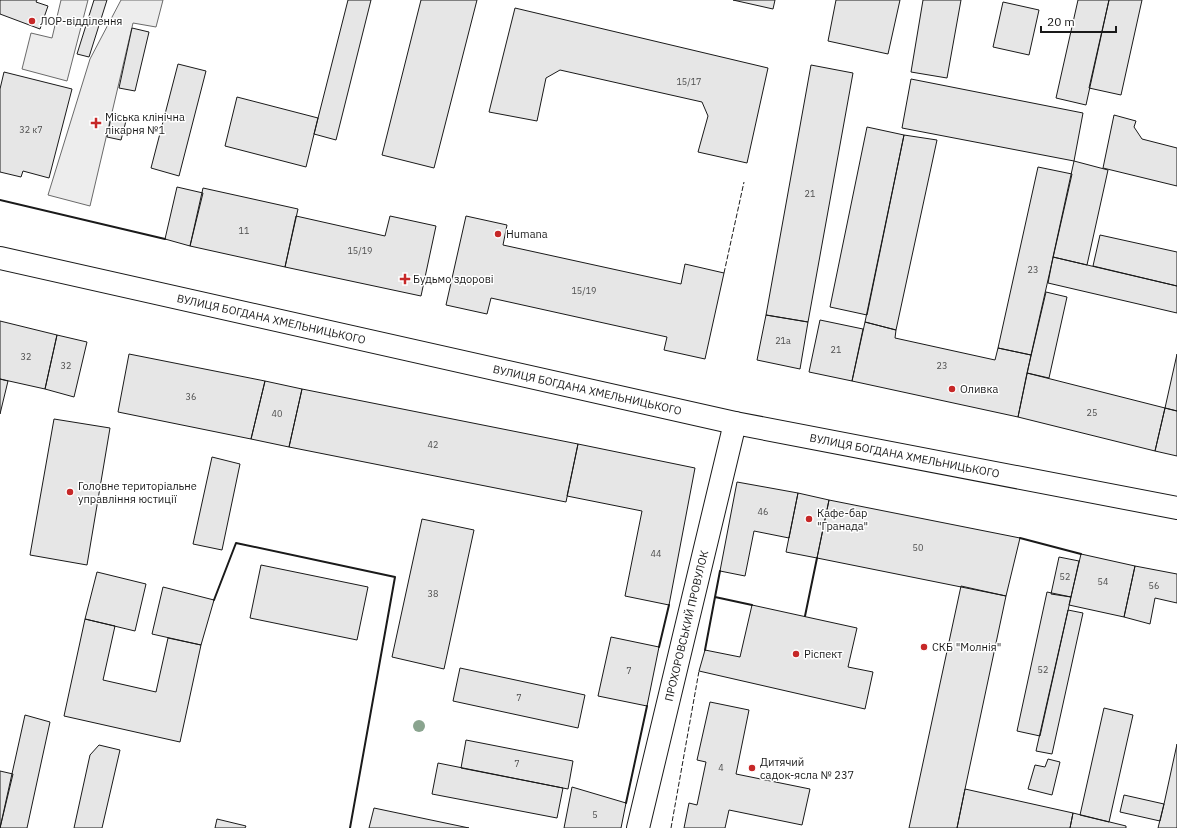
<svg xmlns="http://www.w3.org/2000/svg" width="1177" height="828" viewBox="0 0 1177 828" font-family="'IBM Plex Sans',sans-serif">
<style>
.built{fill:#ededed;stroke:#6a6a6a}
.building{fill:#e6e6e6;stroke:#1a1a1a}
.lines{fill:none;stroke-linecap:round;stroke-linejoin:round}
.minor-casing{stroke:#1a1a1a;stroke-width:24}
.secondary-casing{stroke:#1a1a1a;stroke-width:24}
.minor{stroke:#fff;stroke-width:22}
.secondary{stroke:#fff;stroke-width:22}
.fence{stroke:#1a1a1a;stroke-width:1;stroke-dasharray:5 2;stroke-linecap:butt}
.wall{stroke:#1a1a1a;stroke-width:2}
.tree{fill:#8aa48f}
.poi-dot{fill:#c62828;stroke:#fff;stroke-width:1.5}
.labels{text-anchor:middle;stroke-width:3;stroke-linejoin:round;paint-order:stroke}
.number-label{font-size:9px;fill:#4d4d4d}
.poi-label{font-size:11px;fill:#1a1a1a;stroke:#fff;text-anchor:start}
.street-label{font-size:11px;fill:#1a1a1a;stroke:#fff}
</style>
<rect width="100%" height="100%" fill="#fff"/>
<path class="built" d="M61 0H88L67 81 22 69 31 33 52 38Z
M121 0H163L156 27 133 23 90 206 48 195 90 59Z"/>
<path class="building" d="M0 0H37L36 2 48 6 40 29 0 14Z
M94 0H107L89 57 77 54Z
M348 0H371L336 140 314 134Z
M421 0H477L434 168 382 155Z
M733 0H775L773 9Z
M836 0H900L888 54 828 41Z
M923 0H961L947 78 911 72Z
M1078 0H1109L1086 105 1056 98Z
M1109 0H1142L1121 95 1089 88Z
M1003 2 1039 10 1029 55 993 47Z
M515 8 768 68 747 163 698 152 708 116 702 102 560 70 546 78 537 121 489 112Z
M132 28 149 32 135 91 119 88Z
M178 64 206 71 179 176 151 168Z
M811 65 853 73 808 322 766 315Z
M4 72 72 89 49 178 23 171 21 177 0 172V89Z
M911 79 1083 113 1074 161 902 128Z
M237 97 318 118 306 167 225 146Z
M112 113 127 117 121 140 107 137Z
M1114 115 1136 121 1134 127 1142 139 1177 148V186L1103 168Z
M867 127 904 135 867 315 830 307Z
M904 135 937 140 896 330 865 322Z
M1074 161 1108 170 1087 265 1053 257Z
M1038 167 1072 174 1031 355 998 348Z
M177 187 203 193 190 246 165 239Z
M203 188 298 209 285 267 190 246Z
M296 216 385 236 390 216 436 226 421 296 285 267Z
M466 216 507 225 503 245 681 284 685 264 724 273 705 359 664 350 667 337 491 298 487 314 446 305Z
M1100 235 1177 252V286L1093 266Z
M1053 257 1177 286V313L1048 283Z
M1046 292 1067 297 1049 378 1027 373Z
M766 315 808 322 800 369 757 360Z
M820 320 863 329 852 381 809 372Z
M0 321 57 335 45 389 0 379Z
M865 322 896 330 895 338 995 360 998 348 1031 355 1018 417 852 381Z
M57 335 87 342 74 397 45 389Z
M129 354 265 381 251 439 118 412Z
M1177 354V411L1165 408Z
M1027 373 1165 408 1155 451 1018 417Z
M0 379 8 381 0 414Z
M265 381 302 389 289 447 251 439Z
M302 389 578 444 566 502 289 447Z
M1165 408 1177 411V456L1155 451Z
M54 419 110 428 87 565 30 555Z
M578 444 695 468 669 605 625 596 642 511 567 496Z
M212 457 240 464 222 550 193 544Z
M737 482 798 493 789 538 754 531 745 576 720 571Z
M798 493 829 500 817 558 786 552Z
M829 500 1020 538 1006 596 817 558Z
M422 519 474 530 444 669 392 657Z
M1081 554 1135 566 1124 617 1069 605Z
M1059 557 1079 561 1071 597 1051 594Z
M261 565 368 587 357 640 250 618Z
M1135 566 1177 574V603L1155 598 1150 624 1124 617Z
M97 572 146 584 135 631 85 619Z
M961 586 1006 596 965 789 957 828H909Z
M163 587 214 600 201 645 152 634Z
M1047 592 1071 597 1040 736 1017 731Z
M752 605 857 628 848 667 873 672 865 709 699 671 705 650 740 657Z
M1068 610 1083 613 1052 754 1036 751Z
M85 619 115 626 103 680 156 692 168 638 201 645 180 742 64 716Z
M611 637 659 647 647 706 598 696Z
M460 668 585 695 578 728 453 701Z
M710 702 749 710 736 774 810 789 802 825 729 810 725 828H684L689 803 697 805 706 762 697 760Z
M1104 708 1133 715 1109 822 1080 815Z
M25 715 50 722 27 828H0Z
M466 740 573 761 568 789 461 768Z
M1177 744V828H1158L1164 804Z
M99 745 120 750 102 828H74L90 755Z
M1048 759 1060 762 1052 795 1028 789 1035 765 1045 767Z
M438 763 563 788 557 818 432 794Z
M0 771 13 774 0 828Z
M572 787 626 803 621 828H564Z
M965 789 1073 813 1070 828H957Z
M1124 795 1164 804 1160 821 1120 812Z
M374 808 469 828H369Z
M1073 813 1126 826V828H1070Z
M217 819 246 826 245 828H215Z"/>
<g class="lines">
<defs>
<g id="minor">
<path id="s1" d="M638 828 735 423"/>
</g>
<g id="secondary">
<path id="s2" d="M0 258 735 423 1177 508"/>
</g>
</defs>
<use href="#minor" class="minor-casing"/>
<use href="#secondary" class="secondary-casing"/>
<use href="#minor" class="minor"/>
<use href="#secondary" class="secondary"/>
<path class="fence" d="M724 273 744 182
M671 828 699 671"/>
<path class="wall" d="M0 200 165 239
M1020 538 1081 554
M715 597 720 571
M214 600 236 543 395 577 350 828
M805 616 817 558
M659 647 669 605
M705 650 715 597 752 605
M626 803 647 706"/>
</g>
<circle class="tree" cx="419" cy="726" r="6"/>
<g class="poi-dot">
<circle cx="32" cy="21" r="4"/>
<path d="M94 117h4v4h4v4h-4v4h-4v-4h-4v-4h4z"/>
<circle cx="498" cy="234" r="4"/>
<path d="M403 273h4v4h4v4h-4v4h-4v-4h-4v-4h4z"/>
<circle cx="952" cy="389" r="4"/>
<circle cx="70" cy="492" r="4"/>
<circle cx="809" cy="519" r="4"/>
<circle cx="924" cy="647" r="4"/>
<circle cx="796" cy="654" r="4"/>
<circle cx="752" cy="768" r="4"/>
</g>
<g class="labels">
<g class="number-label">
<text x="689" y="85">15/17</text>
<text x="31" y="133">32 к7</text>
<text x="810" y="197">21</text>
<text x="244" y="234">11</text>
<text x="360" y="254">15/19</text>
<text x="1033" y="273">23</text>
<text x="584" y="294">15/19</text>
<text x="783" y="344">21а</text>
<text x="836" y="353">21</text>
<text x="26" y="360">32</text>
<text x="66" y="369">32</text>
<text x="942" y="369">23</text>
<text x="191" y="400">36</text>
<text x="1092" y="416">25</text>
<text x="277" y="417">40</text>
<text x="433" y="448">42</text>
<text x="763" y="515">46</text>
<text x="918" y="551">50</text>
<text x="656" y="557">44</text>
<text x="1065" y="580">52</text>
<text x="1103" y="585">54</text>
<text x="1154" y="589">56</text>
<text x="433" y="597">38</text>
<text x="1043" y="673">52</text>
<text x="629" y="674">7</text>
<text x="519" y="701">7</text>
<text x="517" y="767">7</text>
<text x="721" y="771">4</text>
<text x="595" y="818">5</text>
</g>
<g class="poi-label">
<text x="40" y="25">ЛОР-відділення</text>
<text x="105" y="121">Міська клінічна<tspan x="105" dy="13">лікарня №1</tspan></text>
<text x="506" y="238">Humana</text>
<text x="413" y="283">Будьмо здорові</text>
<text x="960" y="393">Оливка</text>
<text x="78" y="490">Головне територіальне<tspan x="78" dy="13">управління юстиції</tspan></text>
<text x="817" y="517">Кафе-бар<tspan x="817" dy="13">"Гранада"</tspan></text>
<text x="932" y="651">СКБ "Молнія"</text>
<text x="804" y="658">Ріспект</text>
<text x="760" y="766">Дитячий<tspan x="760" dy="13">садок-ясла № 237</tspan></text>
</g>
<g class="street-label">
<text dy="4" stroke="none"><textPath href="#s2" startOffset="278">ВУЛИЦЯ БОГДАНА ХМЕЛЬНИЦЬКОГО</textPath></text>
<text dy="4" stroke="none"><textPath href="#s2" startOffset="602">ВУЛИЦЯ БОГДАНА ХМЕЛЬНИЦЬКОГО</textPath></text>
<text dy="4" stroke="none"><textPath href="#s2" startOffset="926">ВУЛИЦЯ БОГДАНА ХМЕЛЬНИЦЬКОГО</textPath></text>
<text dy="4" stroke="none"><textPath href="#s1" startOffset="208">ПРОХОРОВСЬКИЙ ПРОВУЛОК</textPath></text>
</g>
</g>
<path d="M1041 26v6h75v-6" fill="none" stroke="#1a1a1a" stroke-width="2"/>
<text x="1047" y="26" font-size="12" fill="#1a1a1a" stroke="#ffffff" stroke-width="3" paint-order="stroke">20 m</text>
</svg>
